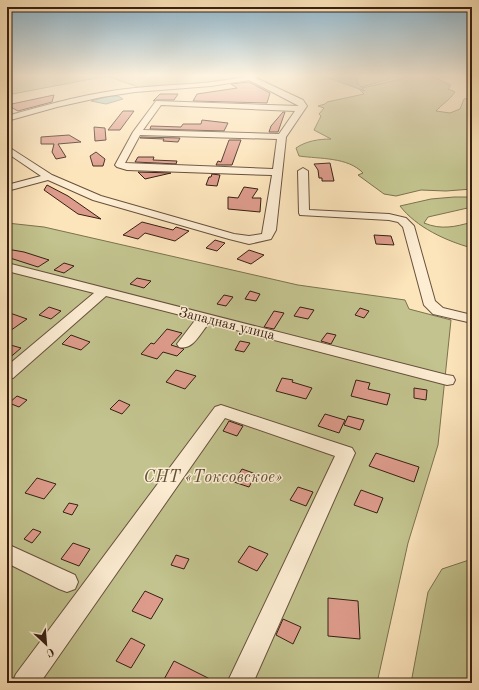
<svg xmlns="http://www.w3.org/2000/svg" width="479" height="690" viewBox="0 0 479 690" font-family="'Old Standard TT',serif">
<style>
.green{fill:#c2c38e;stroke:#7c7250}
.water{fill:#9fbeb4;stroke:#757f74}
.building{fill:#dd9b8b;stroke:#372013}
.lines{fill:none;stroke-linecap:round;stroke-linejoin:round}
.minor-casing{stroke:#68513d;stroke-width:2}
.minor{fill:#fdedd3;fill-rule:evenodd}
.labels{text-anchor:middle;stroke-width:3;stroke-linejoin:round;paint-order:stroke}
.street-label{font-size:14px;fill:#372013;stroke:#fdedd3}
.near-park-label{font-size:17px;font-style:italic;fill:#615138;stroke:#fdedd3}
</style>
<rect width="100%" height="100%" fill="#fce4bb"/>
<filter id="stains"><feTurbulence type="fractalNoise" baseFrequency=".005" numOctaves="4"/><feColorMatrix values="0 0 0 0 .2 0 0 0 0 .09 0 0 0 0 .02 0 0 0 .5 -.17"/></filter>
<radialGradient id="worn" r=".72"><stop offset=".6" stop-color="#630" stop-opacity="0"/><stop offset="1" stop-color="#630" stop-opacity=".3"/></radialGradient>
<path class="green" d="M7 76H249L201 83 141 88 107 76 7 95Z
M357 76H400L361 87 357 83Z
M407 76H431L451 85 448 89 455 92C450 100 442 104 436 111L450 113 460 109 464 99 472 98V189L446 191 421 190 396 196 384 194 358 175 363 173C348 157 320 159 299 156L296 148C306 141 319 139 331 139L314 130 321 116 319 114 324 108 318 106 325 104 327 102 364 94 359 89 364 90 362 88 397 80Z
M454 197H472V207L428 217 424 223C441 230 455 227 472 222V248C446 241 416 227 400 206L431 199Z
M7 223 44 227 298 285 405 300 409 309 451 320 438 445 408 543 377 683H7Z
M472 559V683H411L428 592 442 569Z"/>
<path class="water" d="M323 76H357V83L365 91Z
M110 96H118L123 99 106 104 91 101Z"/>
<path class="building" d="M249 82 270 93 267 103 193 101 197 94 237 88 231 84Z
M160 94H178L174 100H156L153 101Z
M54 95 52 102 18 111 7 105Z
M123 111H134L120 130H108Z
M283 112H285L278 132H269L271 126Z
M202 120 228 123 224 131 150 129 151 126 181 127 183 124H201Z
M94 127 105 128 106 140 95 141Z
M69 135 81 142 58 144 66 157 56 159 52 152 54 144H41V137Z
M141 137 180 138 178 142 163 141 164 139 140 138Z
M229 140H241L232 165H216L218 161 221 162Z
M96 152 105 159 103 166H93L90 156Z
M138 157H154L153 160 177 161 176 164 135 162Z
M330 163 334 181H322V178H319L318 170 314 164Z
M138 172 171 173 145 179Z
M212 174 220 175 217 186 206 185 209 177H211Z
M47 185 68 196 101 219 78 214 44 190Z
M244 187 258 189 252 198H261L260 212 228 209V197L238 198Z
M142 222 173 230 176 227 189 231 175 241 145 233 138 239 123 235Z
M374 235 391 236 394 245 376 244Z
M215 240 225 243 217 251 206 248Z
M7 249 24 252 49 260 38 267 7 257Z
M249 250 264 255 251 264 237 259Z
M64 263 74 266 64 273 54 270Z
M137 278 151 281 144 288 130 284Z
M250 291 260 294 256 301 245 299Z
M224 295 233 297 226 306 217 304Z
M49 307 61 311 51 319 39 315Z
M300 307 314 310 308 319 294 316Z
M360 308 369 311 364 318 355 315Z
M274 311 284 313 274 329 264 327Z
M7 312 27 319 7 333Z
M167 329 182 333 171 345 184 349 177 356 163 352 157 359 141 354 151 343 154 344Z
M327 333 336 335 331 344 321 341Z
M71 335 90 342 81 350 62 344Z
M240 341 250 343 244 352 235 350Z
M7 344 21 348 7 360Z
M176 370 196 376 185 389 166 382Z
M282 378 293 380 292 382 312 388 306 399 276 391Z
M356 380 370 383 368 389 390 394 387 405 351 396Z
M414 388 427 390 426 400 414 398Z
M17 396 27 400 19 407 9 403Z
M119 400 130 405 122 414 110 409Z
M325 414 345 420 339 433 318 426Z
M348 416 364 420 360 430 344 425Z
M229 421 243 426 237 436 223 431Z
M376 453 419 467 414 482 369 466Z
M242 469 256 474 249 487 234 482Z
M37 478 56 484 44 499 25 493Z
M298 487 313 492 306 506 290 500Z
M361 490 383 498 377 513 354 505Z
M69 503 78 505 72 515 63 512Z
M33 529 41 532 32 543 24 539Z
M73 543 90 549 79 566 61 559Z
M249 546 268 554 257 571 238 562Z
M176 555 189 559 184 569 171 565Z
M145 591 163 599 151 619 132 611Z
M328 598 358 601 360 639 328 636Z
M283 619 301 627 293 644 276 635Z
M131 638 145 645 131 668 116 661Z
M174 661 218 683H162Z"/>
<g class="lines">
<defs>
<path id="minor" d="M248 76H259L256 78 303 100 307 106 286 137 276 230 271 239 249 244 229 239 93 200 48 180 7 191V185L41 176 7 153V146L52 175 101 196 234 234 249 236 262 234 272 175 127 170 117 167 115 165 133 132 156 101 299 106 249 80 211 86 135 92 102 97 57 107 7 121V116C49 104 92 92 135 88 173 84 211 85 248 76ZM161 105 295 111 279 134 143 130ZM140 135 277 139 273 169 125 163Z
M303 168 308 171 309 210 389 214 406 218 414 226 435 301 443 308 472 315V323L433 314 424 305 403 227 398 222 389 220 300 215 299 213 298 171Z
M7 263 447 375 453 376 455 380 453 384 447 385 209 323C201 332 193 351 179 347L177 344 196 319 106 296 13 378 7 379V366L94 293 7 271Z
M221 405 352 448 355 453 253 683H227L335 456 225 418 40 683H12L16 674 215 407Z
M7 544 75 575 78 582 75 589 67 592 59 589 7 563Z"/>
</defs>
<use href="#minor" class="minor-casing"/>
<use href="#minor" class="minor"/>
</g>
<linearGradient id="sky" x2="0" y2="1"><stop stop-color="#8bb8d3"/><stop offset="0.44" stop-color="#fef3e0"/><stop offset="1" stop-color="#fef3e0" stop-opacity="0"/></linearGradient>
<rect width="479" height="172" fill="url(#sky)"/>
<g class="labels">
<g class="street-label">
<text transform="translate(227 323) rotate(14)" y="5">Западная улица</text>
</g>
<g class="near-park-label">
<text x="213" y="482">СНТ «Токсовское»</text>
</g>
</g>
<rect width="479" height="690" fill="none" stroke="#fce4bb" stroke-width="24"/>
<rect x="8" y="8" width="463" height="674" fill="none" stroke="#372013" stroke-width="2"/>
<rect x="12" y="12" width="455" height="666" fill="none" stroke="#372013"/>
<g transform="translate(46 644) rotate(154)" stroke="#fdedd3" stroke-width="3" paint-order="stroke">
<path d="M0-3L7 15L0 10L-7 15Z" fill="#372013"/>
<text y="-6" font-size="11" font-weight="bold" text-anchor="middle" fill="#372013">С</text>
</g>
<rect width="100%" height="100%" filter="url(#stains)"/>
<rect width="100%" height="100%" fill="url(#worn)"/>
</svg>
